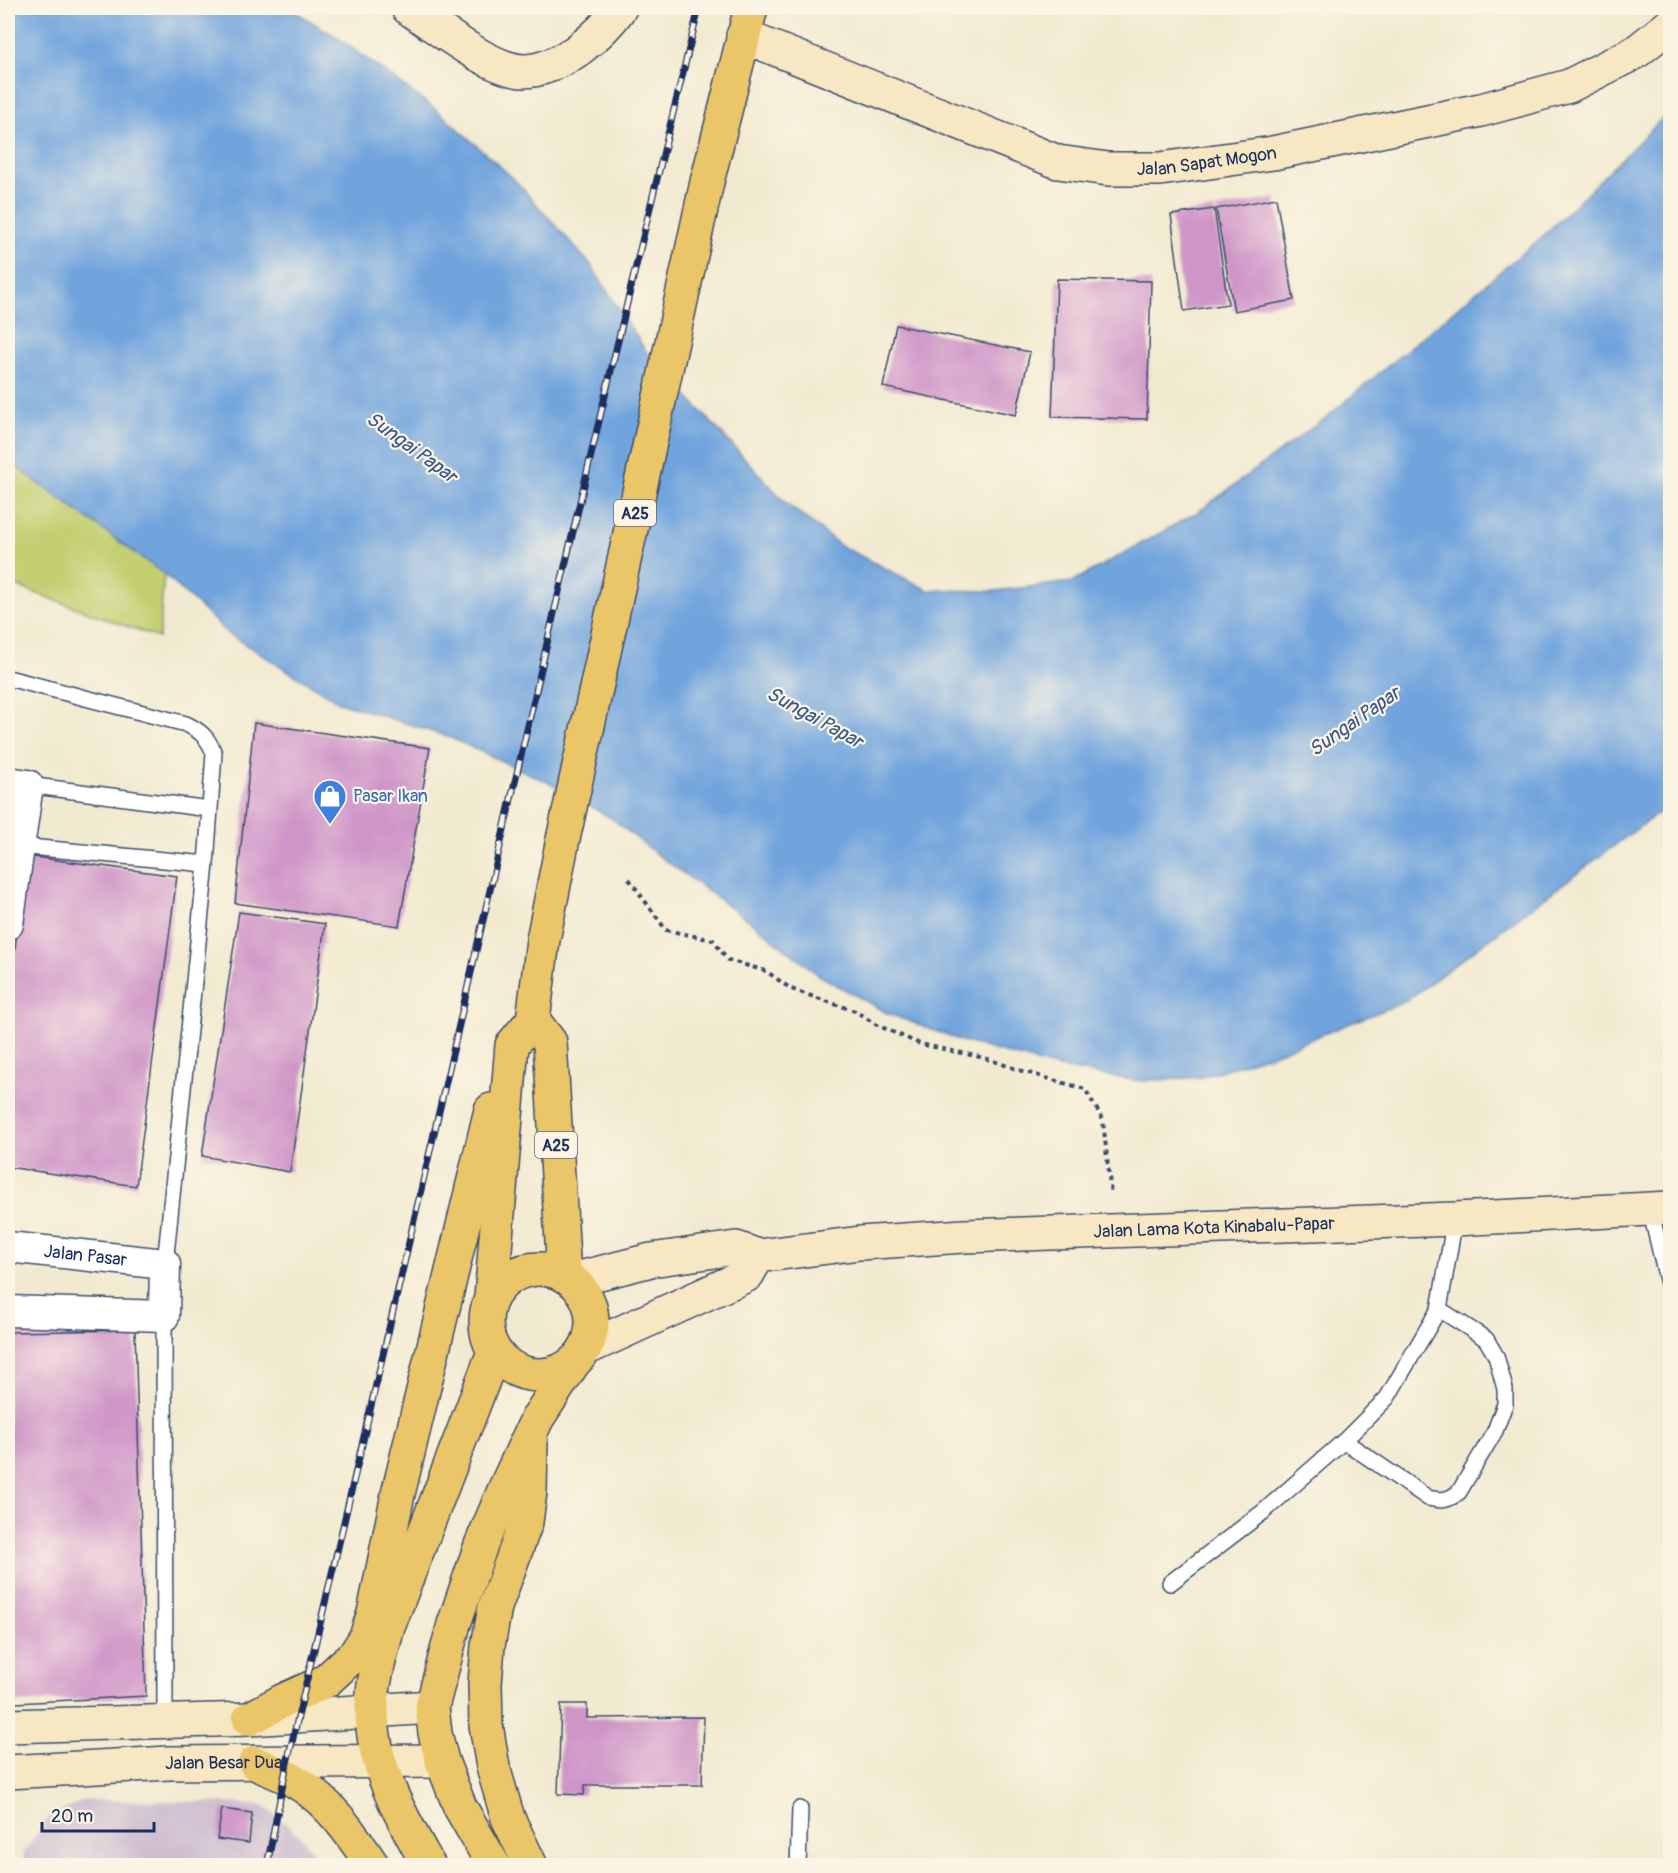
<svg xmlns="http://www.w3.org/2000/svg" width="1678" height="1873" viewBox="0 0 1678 1873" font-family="Pangolin,sans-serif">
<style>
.industrial{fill:#cebed0}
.green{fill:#c3cf71;stroke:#6f7f68;stroke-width:1.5}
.water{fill:#71a4dd;stroke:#466a9e;stroke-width:1.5}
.building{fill:#cf95c8}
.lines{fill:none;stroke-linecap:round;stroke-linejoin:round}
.lane-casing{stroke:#3b4b6f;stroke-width:18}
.street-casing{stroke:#3b4b6f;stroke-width:33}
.secondary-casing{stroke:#3b4b6f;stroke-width:36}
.primary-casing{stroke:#3b4b6f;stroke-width:36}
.path{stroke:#3b4b6f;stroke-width:4;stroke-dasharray:4.5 4.5;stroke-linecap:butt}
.lane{stroke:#fff;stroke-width:15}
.street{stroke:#fff;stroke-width:30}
.secondary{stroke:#f7e8c3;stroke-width:33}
.primary{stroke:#ebc669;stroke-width:33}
.rail-casing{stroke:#1b2f5e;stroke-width:7}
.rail{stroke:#fcf5e5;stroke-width:4.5;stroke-dasharray:14;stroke-linecap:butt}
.labels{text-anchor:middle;stroke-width:4.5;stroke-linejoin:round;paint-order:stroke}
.shield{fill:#fcf5e5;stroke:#5e6a86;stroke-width:1.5}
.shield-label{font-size:16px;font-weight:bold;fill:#1b2f5e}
.street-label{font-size:18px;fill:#1b2f5e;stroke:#fcf5e5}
.shop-label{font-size:18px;fill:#366cbe;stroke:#fcf5e5;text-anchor:start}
.water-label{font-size:20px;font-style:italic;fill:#39588a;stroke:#fcf5e5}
</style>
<rect width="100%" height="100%" fill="#fcf5e5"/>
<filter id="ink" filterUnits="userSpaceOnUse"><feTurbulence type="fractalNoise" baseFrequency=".0167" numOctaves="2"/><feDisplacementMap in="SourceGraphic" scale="12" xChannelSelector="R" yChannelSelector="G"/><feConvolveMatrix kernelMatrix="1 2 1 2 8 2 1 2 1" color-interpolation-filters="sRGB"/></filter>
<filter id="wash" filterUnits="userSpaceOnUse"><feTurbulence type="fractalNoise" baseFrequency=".008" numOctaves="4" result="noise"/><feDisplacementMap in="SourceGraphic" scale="24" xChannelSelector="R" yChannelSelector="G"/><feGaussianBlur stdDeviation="1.35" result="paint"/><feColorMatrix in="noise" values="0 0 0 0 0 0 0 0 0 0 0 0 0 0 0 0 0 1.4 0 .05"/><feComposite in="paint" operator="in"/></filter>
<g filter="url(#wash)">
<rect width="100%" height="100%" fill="#f2ead0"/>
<path class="industrial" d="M84 1800 217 1802 265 1806 300 1836 323 1865 24 1866V1852L49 1817Z"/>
<path class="green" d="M8 461 164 574 159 638 8 583Z"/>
<path class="water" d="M8 8H289L337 37 438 111 513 178 590 264 647 353 785 502 841 546 928 590 994 591 1072 582 1198 512 1328 416 1544 235 1670 111V804L1406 1001 1281 1051 1202 1077 1140 1081 1054 1067 962 1041 887 1013 819 975 755 925 659 856 611 818 554 785 449 737 339 702 230 635 164 574 8 461Z"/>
<g id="blocks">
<path class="building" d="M1276 198 1294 300 1234 311 1216 209Z
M1214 209 1228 304 1184 311 1171 215Z
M1057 279 1151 281 1147 419 1052 417Z
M896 325 1030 352 1016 415 883 387Z
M254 723 430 748 399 926 235 903Z
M26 856 177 876 136 1186 8 1167V1007Z
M239 912 325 924 290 1172 202 1156Z
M135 1330 146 1696 16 1703 8 1696V1332Z
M561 1704H587V1718L704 1717 702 1785H585L584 1795 558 1794Z
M222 1809 252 1813 249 1843 217 1839Z"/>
</g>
</g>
<g filter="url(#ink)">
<use href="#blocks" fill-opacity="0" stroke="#3b4b6f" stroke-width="1.5"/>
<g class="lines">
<defs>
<path id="lane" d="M8 678 186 724C201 731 208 738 214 753L206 864 165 1264
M28 785 209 809
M19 846 206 864
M1650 1209 1670 1292
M164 1316 165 1720
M1344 1441 1428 1498C1441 1501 1448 1501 1459 1492L1495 1431 1505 1404V1389L1496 1356 1486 1339 1439 1309
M1170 1583 1263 1512 1344 1441 1387 1398 1439 1309 1455 1219
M798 1866 800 1809"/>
<g id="street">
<path d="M8 782 28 785 8 924"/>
<path id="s1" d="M8 1247 165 1264 164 1316 8 1311"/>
</g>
<g id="secondary">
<path d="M408 8C435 26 491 70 523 71 543 71 562 61 578 50 594 38 609 24 620 8"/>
<path id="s2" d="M743 36 1058 162 1108 169H1160L1273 153 1481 110 1569 86 1636 52 1670 25"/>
<path id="s3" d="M572 1280 651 1260 736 1248 758 1256 860 1243 964 1236 1455 1219 1670 1208"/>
<path d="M585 1349 747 1275 758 1256"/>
<path d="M8 1726 249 1719 432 1707"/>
<path id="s4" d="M8 1772 169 1763 442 1761"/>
</g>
<path id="primary" d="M533 1020 550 1042 564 1275
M486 1322a53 53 0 1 1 106 0a53 53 0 1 1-106 0Z
M491 1298 512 1045 533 1020 543 940 562 844 707 182 751 8
M531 1444 530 1492 526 1522 495 1607 488 1646 485 1684 486 1725 493 1767 508 1818 531 1866
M249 1719 282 1701 326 1681 356 1653 366 1637 374 1613 398 1494 491 1110
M255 1763C269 1770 285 1775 298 1783 330 1802 352 1835 373 1866
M429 1866C402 1818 373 1769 372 1713 371 1684 381 1655 388 1627L494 1352
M494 1866 460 1807 442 1761 435 1733 432 1707 454 1624 481 1545 506 1486 537 1419 574 1362"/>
</defs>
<use href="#lane" class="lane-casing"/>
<use href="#street" class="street-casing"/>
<use href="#secondary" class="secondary-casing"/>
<use href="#primary" class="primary-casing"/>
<path class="path" d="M629 879 666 930 713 940 728 960 766 971 791 989 855 1011 877 1025 920 1044 985 1058 1022 1071 1085 1089 1103 1120 1111 1195"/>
<use href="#lane" class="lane"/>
<use href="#street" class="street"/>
<use href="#secondary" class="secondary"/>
<use href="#primary" class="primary"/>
<defs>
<path id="rail" d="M267 1866 287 1763C427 1179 554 591 699 8"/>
</defs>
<use href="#rail" class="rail-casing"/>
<use href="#rail" class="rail"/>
</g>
</g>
<defs>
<symbol id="shop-pin" viewBox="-11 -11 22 30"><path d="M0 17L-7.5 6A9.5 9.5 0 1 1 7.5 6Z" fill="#3f7fe0" stroke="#fcf5e5"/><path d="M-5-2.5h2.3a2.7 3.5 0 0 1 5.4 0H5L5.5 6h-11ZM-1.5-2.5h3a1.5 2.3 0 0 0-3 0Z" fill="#fff"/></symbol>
</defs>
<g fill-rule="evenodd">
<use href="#shop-pin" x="311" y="777" width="38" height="52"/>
</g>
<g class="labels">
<g class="shield">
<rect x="614" y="500" width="42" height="26" rx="4.5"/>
<rect x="535" y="1132" width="42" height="26" rx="4.5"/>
</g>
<g class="shield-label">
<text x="635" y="519">A25</text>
<text x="556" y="1151">A25</text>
</g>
<g class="street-label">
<text dy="6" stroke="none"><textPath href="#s2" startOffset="489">Jalan Sapat Mogon</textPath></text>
<text dy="6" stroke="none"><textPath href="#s3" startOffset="648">Jalan Lama Kota Kinabalu-Papar</textPath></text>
<text dy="6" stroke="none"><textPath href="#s1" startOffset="78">Jalan Pasar</textPath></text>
<text dy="6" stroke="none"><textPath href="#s4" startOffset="218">Jalan Besar Dual</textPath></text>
</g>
<g class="shop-label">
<text x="353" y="802">Pasar Ikan</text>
</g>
<g class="water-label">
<text transform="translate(412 447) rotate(36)" y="7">Sungai Papar</text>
<text transform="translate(815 717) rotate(29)" y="7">Sungai Papar</text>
<text transform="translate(1354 721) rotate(-35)" y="7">Sungai Papar</text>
</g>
</g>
<rect width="1678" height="1873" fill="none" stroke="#fcf5e5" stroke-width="30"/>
<path d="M42 1822v9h112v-9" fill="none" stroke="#1b2f5e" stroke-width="3"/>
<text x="51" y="1822" font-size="18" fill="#1b2f5e" stroke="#fcf5e5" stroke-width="4.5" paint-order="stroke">20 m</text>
</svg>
